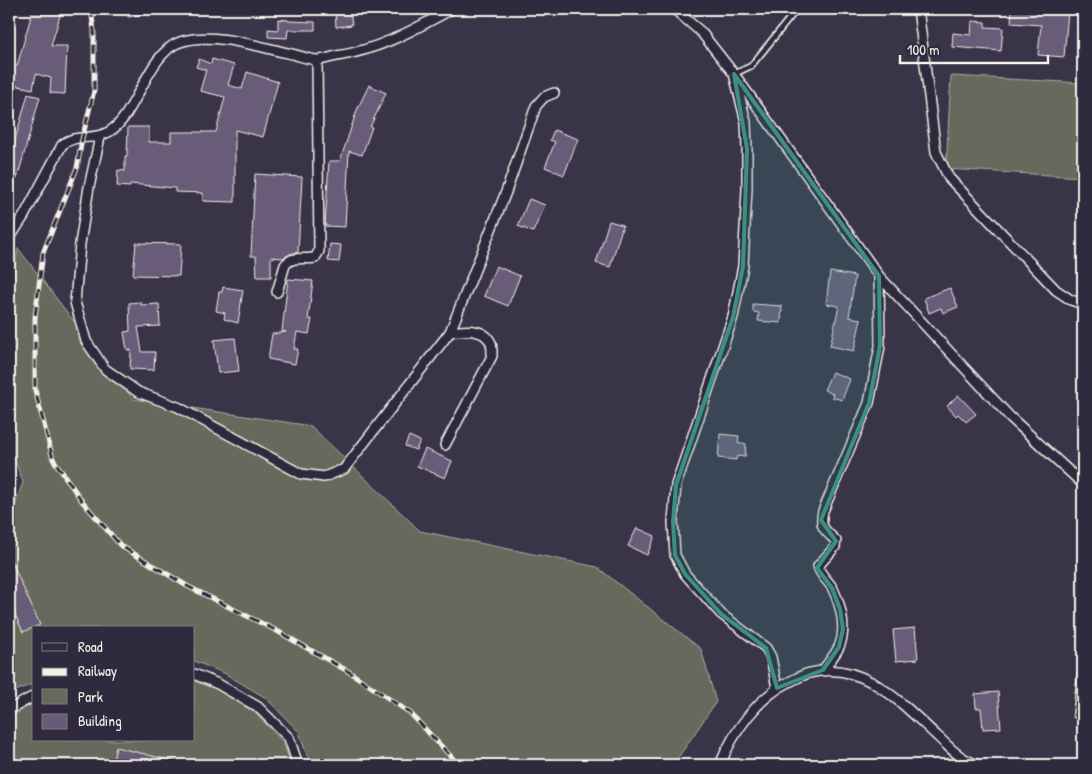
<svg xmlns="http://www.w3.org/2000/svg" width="1092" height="774" viewBox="0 0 1092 774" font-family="'Patrick Hand',sans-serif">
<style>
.green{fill:#66695b;stroke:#adada2}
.building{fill:#675b78;stroke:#f4f1e8}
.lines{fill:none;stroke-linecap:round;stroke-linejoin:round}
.lane-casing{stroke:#f4f1e8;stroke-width:8}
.street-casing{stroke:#f4f1e8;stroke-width:12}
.lane{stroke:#2f2a3d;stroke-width:4.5}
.street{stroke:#2f2a3d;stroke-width:9}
.rail-casing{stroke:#f4f1e8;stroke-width:5}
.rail{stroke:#2f2a3d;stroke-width:3;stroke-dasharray:9;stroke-linecap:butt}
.marked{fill:#3d8f86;fill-opacity:0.2;stroke:#3d8f86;stroke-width:4;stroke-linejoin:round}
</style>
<rect width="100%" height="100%" fill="#3a3449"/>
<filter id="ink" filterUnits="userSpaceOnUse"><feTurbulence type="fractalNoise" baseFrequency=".02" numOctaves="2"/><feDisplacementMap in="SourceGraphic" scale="10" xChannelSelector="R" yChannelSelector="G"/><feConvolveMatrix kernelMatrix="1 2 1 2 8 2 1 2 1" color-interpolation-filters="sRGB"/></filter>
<g filter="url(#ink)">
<path class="green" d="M951 76 1083 83V177L946 169Z
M18 248 133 399 311 426 420 531 597 567 701 649 716 702 673 765H310L299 732 266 698 224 673 194 661V628H34V683L9 694V523L23 482 9 445V303Z
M194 681 216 689 254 712 283 742 291 765H9V717L34 703V740H194Z"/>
<path class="building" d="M33 9H62L51 46H67L65 94 50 93 51 78 36 74 33 89 9 84V64L17 66Z
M127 9H150L151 13 128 17Z
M335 9H350L352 25 336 27Z
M1012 9 1068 11 1064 57 1038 55 1041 25 1011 23Z
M278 19 288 20V21L315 22V30H288L287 38 268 37V29L278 30Z
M972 21 985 22V27L1003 28 1001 51 952 47 953 33 971 35Z
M199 59 211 64 212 59 234 65 228 85 242 89 247 72 278 82 263 137 235 130V202L203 201V193L175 192V188L130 184V187L117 186 118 170 125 171V156H127L128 127H149V142H171V132H216L225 97 200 91 206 70 196 67Z
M369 85 386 93 370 127H372L362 155 349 151 345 227 325 226 329 161H340L357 110Z
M28 94 40 97 17 179 9 177V161Z
M554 130 578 139 564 175 545 167 555 142 550 140Z
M255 174 302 177 298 252 290 254 283 258 271 257V277H257L256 256H251Z
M529 199 545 205 533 232 518 226Z
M609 221 623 225 610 267 596 263Z
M136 243 181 244 179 276 133 275Z
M330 244 341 245 339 262 328 261Z
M496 266 520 276 508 306 484 296Z
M830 272 855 276 849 317 861 319 854 351 830 346 839 306 826 304Z
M288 279 313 281 308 319H312L309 334 297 332 294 349H298L295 364 268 359 272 334 286 332 282 331Z
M223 287 243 290 238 323 224 319 225 313 216 311 219 292H222Z
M950 288 958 307 943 313 941 308 929 313 924 298Z
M141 302V305L159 304 160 326 138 327 142 352H155L154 370 130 369 131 350H127L124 332 130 331 129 303Z
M753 304 782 306 781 323 758 321 759 313 753 312Z
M235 338 239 371 218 373 214 340Z
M832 372 850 379 842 400 832 397 833 394 824 390Z
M958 395 976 414 966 422 958 414 956 416 947 406Z
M720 434 739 436 738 443 746 444 745 457 737 456 736 460 718 458Z
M409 436 420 441 416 450 405 446Z
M425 449 452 461 445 478 417 466Z
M637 528 655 536 647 555 628 546Z
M9 556 40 625 23 632 9 601Z
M915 628 918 659 896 661 893 630Z
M998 692 1001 728 983 729 981 708H976L975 694Z
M116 747 177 762 176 765H112Z"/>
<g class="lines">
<defs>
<path id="lane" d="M734 74 751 66 797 9"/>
<path id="street" d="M674 9 701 32 734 74 879 276 1010 417 1083 484
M918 9 936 152 949 178 1056 290 1071 300 1083 304
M734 74 746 122 747 149V189L743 266 733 317 676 485 673 522 675 555 685 574 721 614 766 648 771 657 777 688
M100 137 89 187 80 244 75 302 86 341 105 369 138 392 178 407 301 474 324 477 344 469 450 332 506 192 536 106 544 97 554 93
M9 239 24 216 62 145C79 130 101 147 122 120 139 99 153 51 180 42 213 31 259 47 292 54 300 56 310 60 318 60 324 60 331 57 337 56 381 49 413 30 452 9
M277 292 285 265C293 255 304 260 315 258L319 251 317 60
M445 445 492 356C492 352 492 346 491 343 484 327 463 330 450 332
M9 483 10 497 9 503
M823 670C828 663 835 655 839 647 847 629 841 606 833 589 829 581 820 576 818 566L835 547 836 541C825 530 819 528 823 511L869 403 880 346 879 276
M194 674 218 684 258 707 289 738 298 765
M9 710 34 696
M1078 714 1083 673
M720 765C733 732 757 698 789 682 796 679 803 674 810 673 863 659 902 704 937 736 944 742 952 751 960 756 965 760 971 762 977 765"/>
</defs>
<use href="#lane" class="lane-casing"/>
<use href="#street" class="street-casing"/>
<use href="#lane" class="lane"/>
<use href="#street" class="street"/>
<defs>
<path id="rail" d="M91 9 94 31V91L82 139 77 168 43 253 35 317V390L53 459 82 501 121 546 187 586 277 631 351 673 410 713 459 765"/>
</defs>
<use href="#rail" class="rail-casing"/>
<use href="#rail" class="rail"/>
</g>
</g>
<path class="marked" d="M734 74 879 276 880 346 869 403 821 520 836 541 817 568 832 588 840 609 843 629 839 647 823 670 777 688 766 648 721 614 685 574 675 555 673 522 676 485 733 317 743 266 747 149Z"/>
<rect width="1092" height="774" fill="none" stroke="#2f2a3d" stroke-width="30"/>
<rect x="15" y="15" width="1062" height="744" fill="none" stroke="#f4f1e8" stroke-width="2" filter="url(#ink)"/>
<rect x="32" y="626" width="162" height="115" fill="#2f2a3d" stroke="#7e7a81"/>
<rect x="42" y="643" width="25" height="8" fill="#2f2a3d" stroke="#7e7a81"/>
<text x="78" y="652" font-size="15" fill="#f4f1e8">Road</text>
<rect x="42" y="668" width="25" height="8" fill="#f4f1e8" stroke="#7e7a81"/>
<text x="78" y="676" font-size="15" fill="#f4f1e8">Railway</text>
<rect x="42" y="689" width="25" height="15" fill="#66695b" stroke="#7e7a81"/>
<text x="78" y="702" font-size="15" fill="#f4f1e8">Park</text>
<rect x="42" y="714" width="25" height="15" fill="#675b78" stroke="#7e7a81"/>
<text x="78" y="726" font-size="15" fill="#f4f1e8">Building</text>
<path d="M900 55v8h148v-8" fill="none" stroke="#f4f1e8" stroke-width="2.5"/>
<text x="907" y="55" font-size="15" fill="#f4f1e8" stroke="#2f2a3d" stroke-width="4" paint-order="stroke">100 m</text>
</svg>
